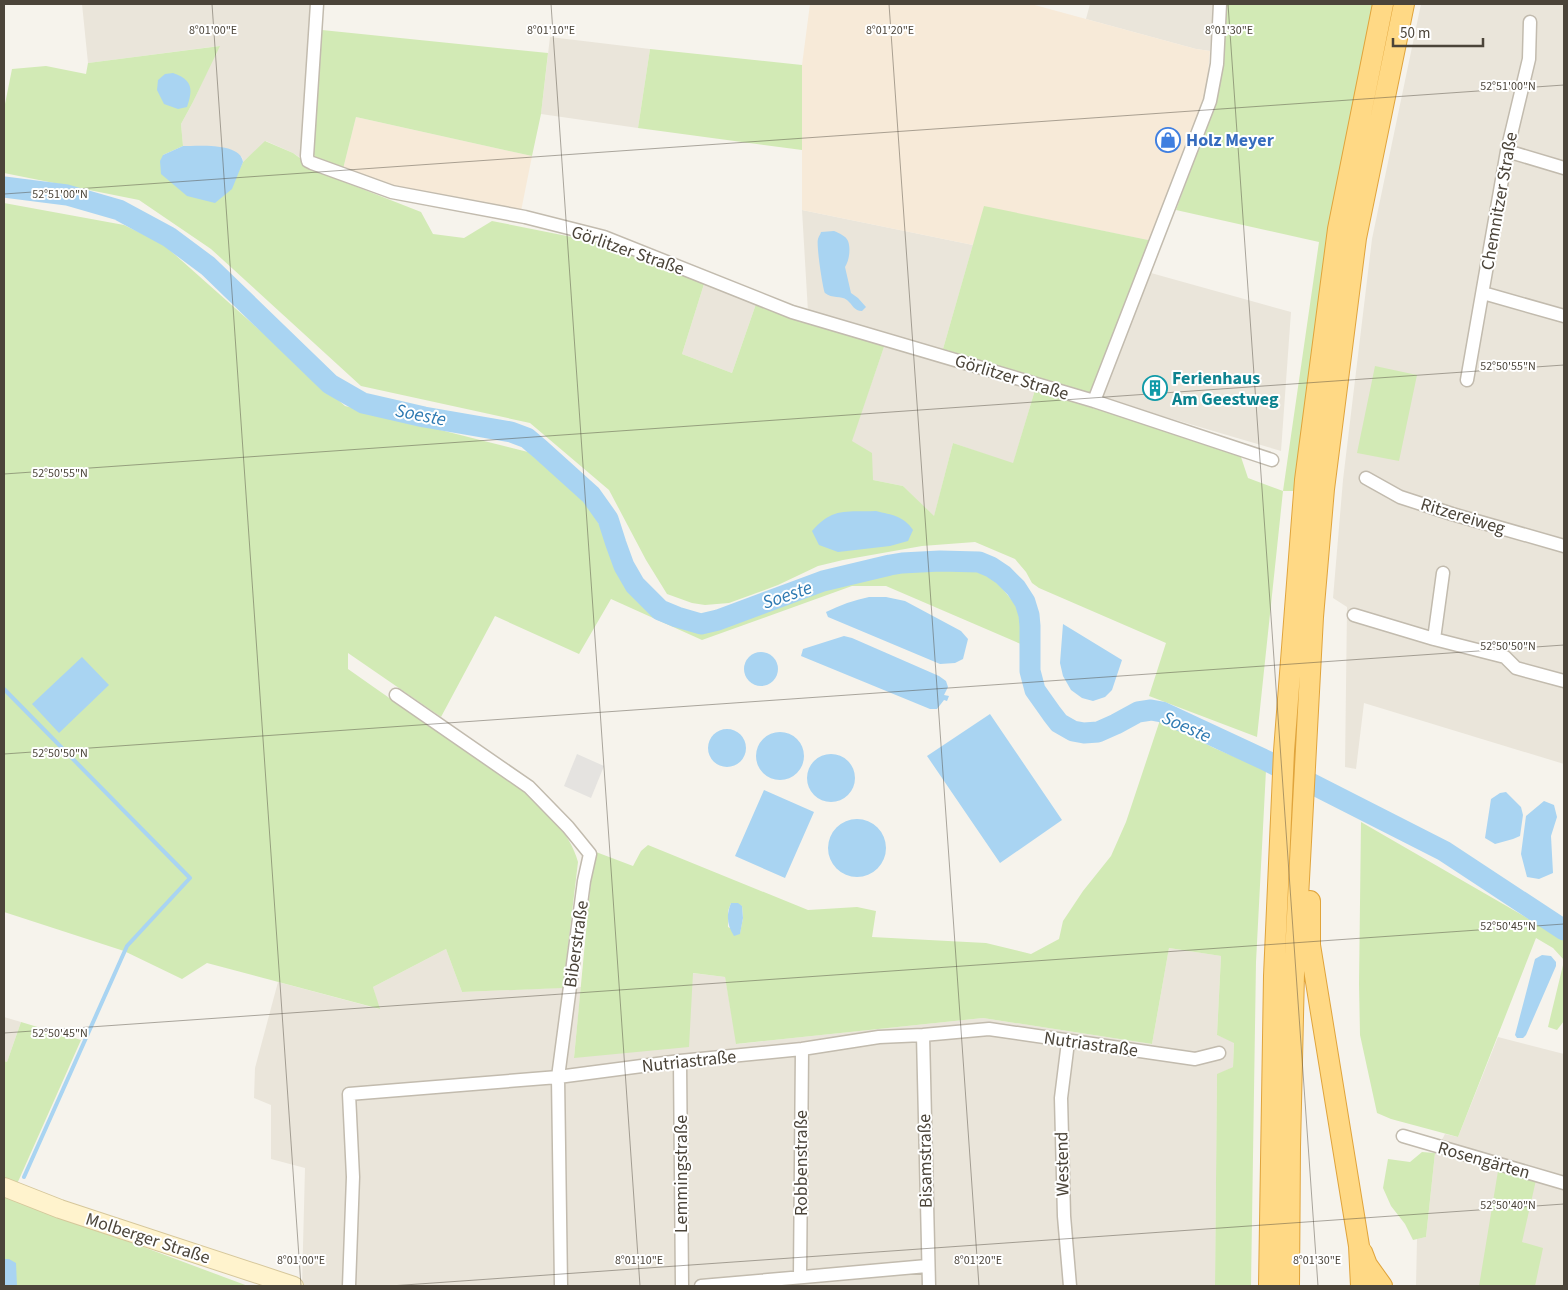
<svg xmlns="http://www.w3.org/2000/svg" width="1568" height="1290" viewBox="0 0 1568 1290" font-family="'Source Sans 3',sans-serif">
<style>
.residential{fill:#eae5da}
.commercial{fill:#f7ead8}
.green{fill:#d2eab5;fill-rule:evenodd}
.parking{fill:#e5e3e0}
.water{fill:#a9d4f2}
.lines{fill:none;stroke-linecap:round;stroke-linejoin:round}
.stream{stroke:#a9d4f2;stroke-width:4}
.river{stroke:#a9d4f2;stroke-width:21}
.minor-casing{stroke:#c2bbae;stroke-width:15}
.secondary-casing{stroke:#d6c79b;stroke-width:20}
.trunk-casing{stroke:#e0a43c;stroke-width:22}
.minor{stroke:#fff;stroke-width:12}
.secondary{stroke:#fff3cd;stroke-width:18}
.trunk{stroke:#ffd985;stroke-width:20}
.ticks{fill:none;stroke:#4b4439;stroke-width:1;stroke-opacity:0.45}
.labels{text-anchor:middle;stroke-width:4;stroke-linejoin:round;paint-order:stroke}
.shop-label{font-size:18px;font-weight:bold;fill:#366cbe;stroke:#fff;text-anchor:start}
.street-label{font-size:18px;fill:#4b4439;stroke:#fff}
.culture-label{font-size:18px;font-weight:bold;fill:#0d838f;stroke:#fff;text-anchor:start}
.water-label{font-size:19px;font-style:italic;fill:#2e7ab2;stroke:#fff}
.ticks-label{font-size:12px;text-anchor:middle;fill:#4b4439;stroke:#fff;stroke-width:4;stroke-linejoin:round;paint-order:stroke}
</style>
<rect width="100%" height="100%" fill="#f6f3ec"/>
<path class="residential" d="M82 4H312L303 149 299 157 293 153 266 141 243 162 242 157 212 146H183L181 124 193 102 219 46 88 63Z
M1090 4H1214L1210 51 1196 49 1086 19Z
M1421 4H1564V764L1364 703 1356 769 1345 767 1347 607 1333 598 1343 480 1372 239Z
M550 37 650 49 638 128 541 114Z
M802 210 973 245 943 349 808 312Z
M1151 273 1291 312 1281 451 1101 398Z
M704 284 756 304 732 373 682 354Z
M885 344 1035 390 1013 464 953 443 934 517 903 486 873 480 851 442Z
M1169 948 1221 956 1217 1035 1234 1042 1233 1067 1217 1075 1215 1286H302L305 1168 271 1159V1105L254 1098 255 1068 278 982 379 1009 373 987 446 949 462 992 581 987 574 1057 692 973 725 977 737 1044 983 1018 1152 1044Z
M4 1017 21 1022 7 1062 4 1061Z
M1498 1037 1564 1054V1286H1416L1417 1239 1426 1237 1435 1153 1445 1134 1458 1137Z"/>
<path class="commercial" d="M810 4H1031L1196 49 1210 51 1206 96 1153 241 985 207 973 245 802 210V65Z
M356 117 532 156 521 211 393 186 343 169Z"/>
<path class="green" d="M1225 4H1376L1295 491H1283L1257 737 1149 696 1166 643 1039 588 1032 583 1026 572 1015 559 975 542 922 546 843 560 818 566 778 585 729 603 705 605 692 603 667 594 646 560 609 490 530 423 361 386 211 249 139 200 4 173V109L12 69 46 66 86 74 88 63 220 46 193 102 181 124 183 146 163 155 237 175 243 162 265 141 293 153 319 172 421 212 433 234 464 238 492 221 597 242 704 284 682 354 732 373 756 304 885 344 852 441 872 453 873 480 903 486 934 516 953 443 1013 463 1035 390 1240 454 1248 478 1283 491 1319 242 1176 210 1216 101Z
M322 30 548 53 541 114 532 156 356 117 343 169 315 160 313 149Z
M650 49 802 65V150L638 128Z
M4 203 124 225 163 244 345 406 528 452 588 503 632 588 659 616 706 627 853 578 901 568 972 567 997 582 1019 609 1023 645 886 586H852L702 640 611 599 579 654 495 616 441 717 348 653V669C380 692 413 714 445 737 487 765 565 810 578 862L563 988 462 992 446 949 373 987 380 1009 207 963 182 979 124 951 4 912Z
M984 206 1153 241 1091 393 943 349Z
M1375 366 1417 375 1399 461 1357 453Z
M1160 720 1214 748 1266 770 1256 962 1251 1286H1215L1217 1074 1233 1067 1234 1043 1217 1035 1221 956 1169 948 1152 1044 983 1018 736 1044 725 977 693 973 689 1047 574 1058 593 858 596 852 633 866 641 851 648 845 808 910 857 907 876 911 872 937 986 943 1031 954 1059 939 1063 921 1083 891 1111 856 1126 822ZM731 903 742 906 743 918 740 933 728 927V911Z
M1361 822 1541 926 1553 927 1564 932V960L1553 948 1536 938 1458 1137 1391 1119 1377 1113 1360 1035 1359 984Z
M1564 961V1021L1557 1030 1548 1027Z
M21 1022 81 1040 17 1184 4 1179V1061L7 1062Z
M1422 1152 1435 1153 1426 1237 1413 1240 1405 1224 1391 1206 1383 1188 1388 1159 1410 1162Z
M1498 1171 1536 1180 1522 1242 1543 1248 1535 1286H1479Z
M4 1195 248 1286H4Z"/>
<path class="parking" d="M577 754 604 766 591 798 564 786Z"/>
<path class="water" d="M173 73C193 80 193 89 187 107L178 109 164 104 157 90 158 80 165 74Z
M183 146C197 146 241 142 243 162L232 189 215 203 187 196 161 174 160 161 163 155Z
M834 231C839 233 846 236 848 241 851 249 849 261 845 267L851 293 858 298 866 307 862 311C854 311 853 305 847 300 841 295 832 299 825 293 823 290 816 245 818 239 818 238 821 233 821 232Z
M876 511C892 515 904 516 913 530L908 541 890 546 838 552 819 545 812 531C832 507 847 512 876 511Z
M869 597H886L905 601 961 631 968 639 963 659 955 663 940 664 828 617 826 612C840 605 854 600 869 597Z
M1063 624 1122 660 1112 690 1105 697 1093 701 1082 698 1071 690 1063 676 1060 663Z
M844 636 852 638 939 676 946 681 948 687 944 695 949 696 947 701 944 700 937 709H930L801 656 803 649Z
M744 669a17 17 0 1 1 34 0a17 17 0 1 1-34 0Z
M82 657 109 685 59 733 32 704Z
M990 714 1062 820 1000 863 927 756Z
M708 748a19 19 0 1 1 38 0a19 19 0 1 1-38 0Z
M756 756a24 24 0 1 1 48 0a24 24 0 1 1-48 0Z
M807 778a24 24 0 1 1 48 0a24 24 0 1 1-48 0Z
M764 790 814 812 785 878 735 856Z
M1506 792 1521 807 1523 815 1520 836 1513 839 1495 844 1485 838 1491 799 1500 793Z
M1544 801 1554 805 1557 817 1551 836 1553 873 1539 879 1527 877 1521 854 1526 816Z
M828 848a29 29 0 1 1 58 0a29 29 0 1 1-58 0Z
M731 903H738L742 906 743 918 740 934 734 936C727 925 726 915 731 903Z
M1542 955 1551 956 1556 962V966L1526 1035 1523 1038H1517L1515 1035 1535 959Z
M4 1259H9L16 1263 17 1286H4Z"/>
<g class="lines">
<path class="stream" d="M4 689 190 878 127 946 24 1177"/>
<path class="river" d="M4 187 67 195 119 210 169 237 208 266 330 384 363 403 424 417 511 432 527 438 540 449 591 495 608 519 616 544 624 566 635 585 660 610 677 617 701 624 718 620 823 581 890 565 902 563 940 561 979 562 991 567 1003 575 1016 588 1025 602 1029 615 1030 626V671L1035 690 1052 714 1059 723 1073 731 1084 733 1098 732 1116 724 1138 712 1151 710 1162 712 1263 759 1444 851 1564 930"/>
<defs>
<path id="minor" d="M317 4 307 156 308 161 312 163 392 192 525 217 604 237 792 312 1094 401 1272 460
M1507 151 1564 168
M1483 293 1564 316
M1467 380 1507 151 1529 59 1530 22
M1094 401 1210 101 1217 64 1220 4
M1366 478 1400 497 1452 514 1564 546
M1354 615 1434 639 1505 657 1516 668 1564 681
M1434 639 1443 573
M396 695 529 787 568 827 590 854 584 881 558 1077 561 1286
M923 1035 929 1286
M1068 1042 1061 1098 1064 1216 1070 1286
M680 1061 682 1286
M1403 1136 1564 1183
M800 1277 802 1049
M349 1286 353 1177 349 1094 558 1077 680 1061 802 1049 879 1037 923 1035 989 1029 1195 1059 1219 1053
M701 1286 927 1266"/>
<path id="secondary" d="M4 1187 60 1209 294 1286"/>
<path id="trunk" d="M1310 901V945L1359 1246 1361 1286
M1362 1252 1367 1265 1382 1286
M1269 1286 1274 976 1284 751 1305 480 1338 229 1383 4
M1289 1286 1290 1147 1294 973 1313 617 1324 489 1356 238 1404 4"/>
</defs>
<use href="#minor" class="minor-casing"/>
<use href="#secondary" class="secondary-casing"/>
<use href="#trunk" class="trunk-casing"/>
<use href="#minor" class="minor"/>
<use href="#secondary" class="secondary"/>
<use href="#trunk" class="trunk"/>
</g>
<path class="ticks" d="M212 4 301 1286M551 4 640 1286M889 4 979 1286M1228 4 1318 1286M4 194 1564 85M4 474 1564 365M4 754 1564 645M4 1033 1564 924M390 1286 1564 1204"/>
<defs>
<symbol id="shop-ring" viewBox="-11 -11 22 22"><circle r="9.5" fill="#fff" stroke="#3f7fe0" stroke-width="1.5"/><path d="M-5-2.5h2.3a2.7 3.5 0 0 1 5.4 0H5L5.5 6h-11ZM-1.5-2.5h3a1.5 2.3 0 0 0-3 0Z" fill="#3f7fe0"/></symbol>
<symbol id="building-ring" viewBox="-11 -11 22 22"><circle r="9.5" fill="#fff" stroke="#0f9aa8" stroke-width="1.5"/><path d="M-4-6H4V6H1V3H-1V6H-4ZM-2.5-4.3h1.7v1.8h-1.7ZM.8-4.3h1.7v1.8H.8ZM-2.5-1h1.7V.8h-1.7ZM.8-1h1.7V.8H.8Z" fill="#0f9aa8"/></symbol>
</defs>
<g fill-rule="evenodd">
<use href="#shop-ring" x="1154" y="126" width="28" height="28"/>
<use href="#building-ring" x="1141" y="374" width="28" height="28"/>
</g>
<g class="labels">
<g class="shop-label">
<text x="1186" y="146">Holz Meyer</text>
</g>
<g class="street-label">
<text transform="translate(1499 201) rotate(-80)" y="6">Chemnitzer Straße</text>
<text transform="translate(628 250) rotate(19)" y="6">Görlitzer Straße</text>
<text transform="translate(1012 377) rotate(17)" y="6">Görlitzer Straße</text>
<text transform="translate(1463 516) rotate(17)" y="6">Ritzereiweg</text>
<text transform="translate(576 944) rotate(-82)" y="6">Biberstraße</text>
<text transform="translate(1091 1044) rotate(8)" y="6">Nutriastraße</text>
<text transform="translate(689 1061) rotate(-6)" y="6">Nutriastraße</text>
<text transform="translate(1484 1160) rotate(16)" y="6">Rosengärten</text>
<text transform="translate(925 1161) rotate(-91)" y="6">Bisamstraße</text>
<text transform="translate(801 1163) rotate(-90)" y="6">Robbenstraße</text>
<text transform="translate(1062 1164) rotate(-91)" y="6">Westend</text>
<text transform="translate(681 1174) rotate(-90)" y="6">Lemmingstraße</text>
<text transform="translate(148 1238) rotate(18)" y="6">Molberger Straße</text>
</g>
<g class="culture-label">
<text x="1172" y="384">Ferienhaus<tspan x="1172" dy="21">Am Geestweg</tspan></text>
</g>
<g class="water-label">
<text transform="translate(421 414) rotate(11)" y="7">Soeste</text>
<text transform="translate(787 594) rotate(-19)" y="7">Soeste</text>
<text transform="translate(1187 726) rotate(24)" y="7">Soeste</text>
</g>
</g>
<g class="ticks-label">
<text x="213" y="34">8°01'00"E</text>
<text x="551" y="34">8°01'10"E</text>
<text x="890" y="34">8°01'20"E</text>
<text x="1229" y="34">8°01'30"E</text>
<text x="1508" y="90">52°51'00"N</text>
<text x="60" y="198">52°51'00"N</text>
<text x="1508" y="370">52°50'55"N</text>
<text x="60" y="477">52°50'55"N</text>
<text x="1508" y="650">52°50'50"N</text>
<text x="60" y="757">52°50'50"N</text>
<text x="1508" y="930">52°50'45"N</text>
<text x="60" y="1037">52°50'45"N</text>
<text x="1508" y="1209">52°50'40"N</text>
<text x="301" y="1264">8°01'00"E</text>
<text x="639" y="1264">8°01'10"E</text>
<text x="978" y="1264">8°01'20"E</text>
<text x="1317" y="1264">8°01'30"E</text>
</g>
<rect width="1568" height="1290" fill="none" stroke="#4b4439" stroke-width="10"/>
<path d="M1393 38v8h90v-8" fill="none" stroke="#4b4439" stroke-width="2.5"/>
<text x="1400" y="38" font-size="15" fill="#4b4439" stroke="#ffffff" stroke-width="4" paint-order="stroke">50 m</text>
</svg>
